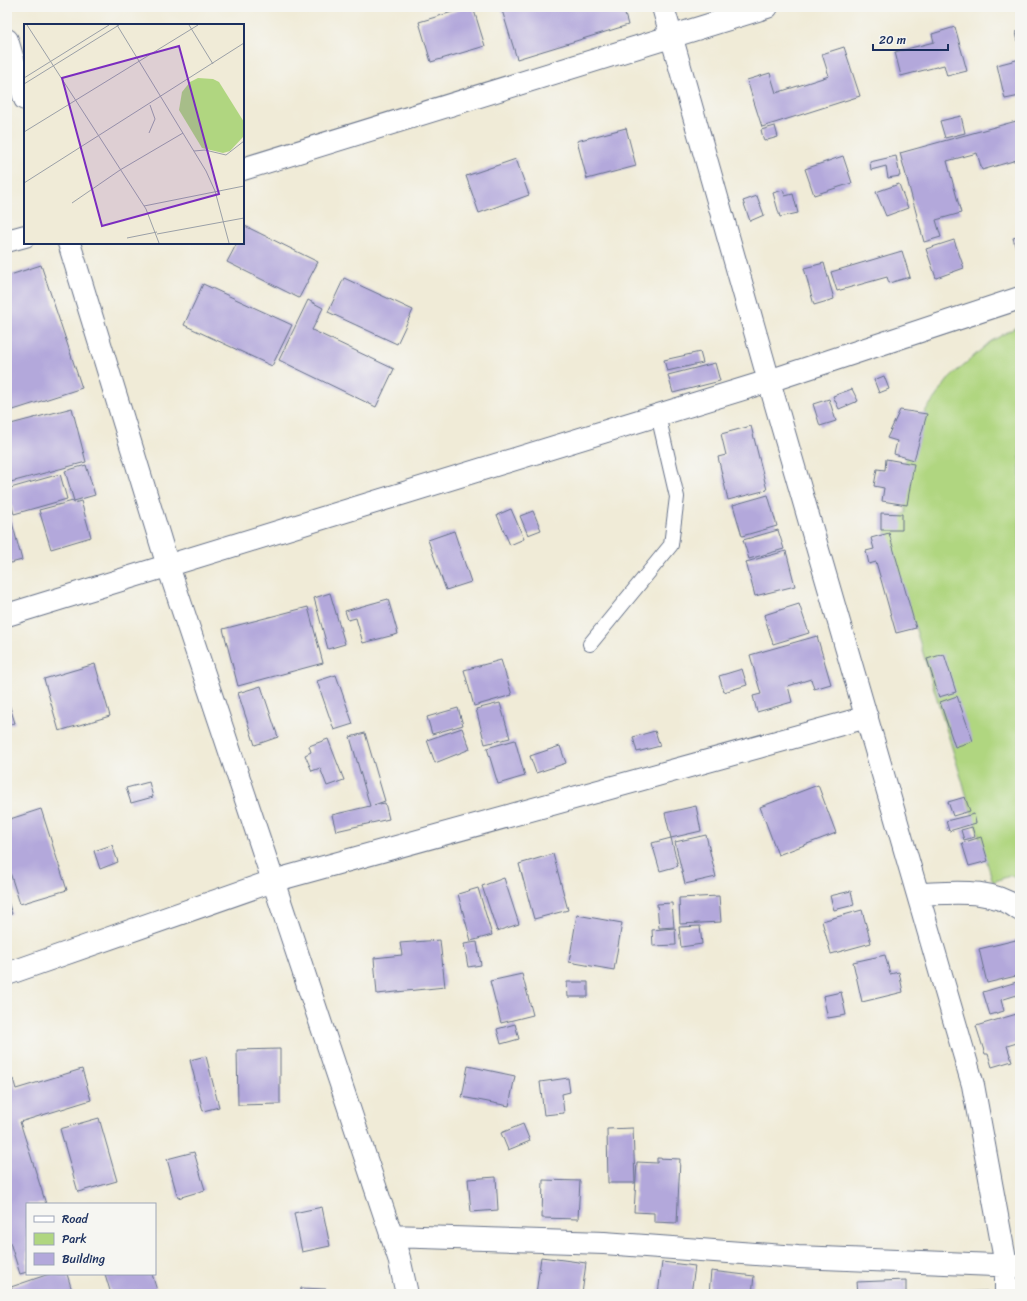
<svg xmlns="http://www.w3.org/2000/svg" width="1027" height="1301" viewBox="0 0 1027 1301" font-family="Sriracha,sans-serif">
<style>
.green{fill:#b0d680;stroke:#66826f}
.building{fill:#b3a8db}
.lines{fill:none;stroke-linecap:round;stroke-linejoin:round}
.lane-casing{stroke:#667188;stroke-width:16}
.street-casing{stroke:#667188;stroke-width:24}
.lane{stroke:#fff;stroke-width:14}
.street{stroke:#fff;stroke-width:22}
.inset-road{fill:none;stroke:#9ba0a7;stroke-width:1}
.view{fill:#7b2cbf;fill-opacity:0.15;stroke:#7b2cbf;stroke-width:2}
.inset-edge{fill:none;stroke:#1b2f5e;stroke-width:2}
</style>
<rect width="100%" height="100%" fill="#f6f6f2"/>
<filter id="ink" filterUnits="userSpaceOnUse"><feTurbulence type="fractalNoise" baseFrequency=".025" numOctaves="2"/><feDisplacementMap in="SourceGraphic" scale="8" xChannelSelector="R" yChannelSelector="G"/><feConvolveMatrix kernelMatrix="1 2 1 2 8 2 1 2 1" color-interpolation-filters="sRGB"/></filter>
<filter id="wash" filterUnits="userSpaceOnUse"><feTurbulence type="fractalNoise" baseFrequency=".012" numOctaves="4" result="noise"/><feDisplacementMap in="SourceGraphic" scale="16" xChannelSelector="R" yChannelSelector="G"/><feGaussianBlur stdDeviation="0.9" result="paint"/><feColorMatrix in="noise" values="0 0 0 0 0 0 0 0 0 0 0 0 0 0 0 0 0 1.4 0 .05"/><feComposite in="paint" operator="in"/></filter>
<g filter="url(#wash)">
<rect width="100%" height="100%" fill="#f0ebd7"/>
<path class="green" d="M1020 325V883L1012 875 993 882 883 522 906 513 905 462 926 410 950 377 990 342Z"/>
<g id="blocks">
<path class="building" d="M469 7H473L485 46 431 62 419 22Z
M501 7H623L628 25 517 59Z
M955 27 967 71 947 76 944 65 901 76 895 52 934 42 932 34Z
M1020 31V47H1019L1016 32Z
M844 47 860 96 762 127 747 80 770 73 776 93 829 76 822 54Z
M1020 59V96L1005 99 997 65Z
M961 116 965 133 945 138 940 121Z
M1020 120V159L982 170 977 153 947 161 961 213 936 220 941 237 924 242 900 153Z
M775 126 778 137 764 141 761 130Z
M626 128 636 166 587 179 577 141Z
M843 156 852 183 814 195 805 169Z
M896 156 900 176 888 178 886 166 871 170 870 162Z
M516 159 529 195 479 213 466 176Z
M899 184 908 208 886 216 876 192Z
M783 190 785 196 793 194 798 213 780 217 773 193Z
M757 196 764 215 750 221 743 201Z
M245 226 318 262 299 298 227 262 237 243H243V230Z
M1020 236V263L1013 238Z
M954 240 964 268 936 278 926 249Z
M902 251 910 277 889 283 887 277 837 291 831 272Z
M824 263 834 299 814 305 804 268Z
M41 265 82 388 7 412V276Z
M344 278 413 310 397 344 328 312Z
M203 284 292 325 272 366 184 325Z
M308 300 323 308 312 330 394 369 376 407 279 360Z
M700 352 703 363 667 371 664 360Z
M715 363 720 381 673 393 668 375Z
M884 376 889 389 879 393 874 380Z
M852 389 858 401 839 409 833 396Z
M829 399 836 421 820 426 813 404Z
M72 408 86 462 7 483V425Z
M900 410 927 414 914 460 894 454 897 441 887 438Z
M751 426 767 490 728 500 718 457 726 455 721 434Z
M886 459 914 464 907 505 882 501 884 488 874 486 877 469 885 470Z
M86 465 95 495 74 501 65 471Z
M60 474 67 499 14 514 7 489Z
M768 495 777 526 742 536 733 505Z
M73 501 74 503 81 501 91 537 51 549 39 510Z
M511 509 524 539 510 545 497 515Z
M7 511H9L22 560 7 564Z
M533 511 541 530 528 535 520 516Z
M881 513 902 514V530H881Z
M778 530 784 549 749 559 743 540Z
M454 531 471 582 446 590 428 540Z
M889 533 916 628 896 633 876 562 869 564 866 551 874 549 871 538Z
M786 551 795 586 755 596 746 562Z
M330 593 345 644 328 649 314 598Z
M388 599 398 634 363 643 356 618 348 620 345 611Z
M799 604 809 633 773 644 764 615Z
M308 607 323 663 238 686 223 629Z
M817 636 831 684 814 689 811 679 788 686 792 702 757 712 753 696 761 694 750 655Z
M944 654 956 692 939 697 927 659Z
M501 660 512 695 474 706 464 670Z
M95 664 110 716 59 731 44 679Z
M742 669 747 685 724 692 719 676Z
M336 675 353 724 334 730 317 681Z
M261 686 278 737 255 745 238 693Z
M957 696 973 741 955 747 940 702Z
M7 698 15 723 7 725Z
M500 703 510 738 485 744 476 709Z
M458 708 463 725 432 734 427 717Z
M462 728 470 749 435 763 427 740Z
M655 731 660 746 637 752 633 737Z
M365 733 385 801 374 805 385 803 389 819 336 831 332 815 370 806 350 737Z
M328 739 344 780 327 786 320 768 312 771 305 755 311 752 309 746Z
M515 740 525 776 498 784 487 748Z
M560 746 566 763 536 773 530 756Z
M149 782 153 797 131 803 126 788Z
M818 785 836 833 778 855 760 807Z
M965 797 970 811 953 816 948 802Z
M696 806 701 831 671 838 665 813Z
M41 809 67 890 20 904 7 863V820Z
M974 814 976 823 949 831 946 821Z
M972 827 975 837 964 840 961 830Z
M706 835 716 877 685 884 675 842Z
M981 837 988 861 969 866 962 843Z
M671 838 678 866 660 871 652 843Z
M112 845 118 862 100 869 94 851Z
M553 854 568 910 534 919 519 864Z
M504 878 519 924 497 931 482 886Z
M478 888 492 935 471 941 458 894Z
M851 891 854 905 834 910 830 896Z
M719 896 721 922 680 924 679 898Z
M7 898 12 914 7 915Z
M672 903 674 927 659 928 657 904Z
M862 910 871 943 831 954 822 921Z
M577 915 622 923 614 970 569 962Z
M700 926 702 944 681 947 679 927Z
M675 928 676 945 653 946 652 930Z
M1020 939V975L987 983 979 949Z
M440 940 445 987 377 994 374 958 402 955 400 943Z
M477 942 481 965 468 967 464 944Z
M885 955 890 974 899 972 903 992 862 1002 853 962Z
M522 974 533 1015 501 1023 490 981Z
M1020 981V994L1001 1000 1004 1011 990 1015 983 992Z
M567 982H588V997H568Z
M841 992 846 1015 828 1018 823 996Z
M1020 1013V1042L1007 1046 1012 1061 992 1067 988 1054H985L976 1026Z
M515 1024 519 1039 501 1044 497 1029Z
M280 1049V1104L238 1105 237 1050Z
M206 1056 219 1107 203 1111 190 1060Z
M468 1066 515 1076 509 1106 462 1097Z
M82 1069 91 1100 20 1122 46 1204H27V1272L20 1274 7 1233V1081L13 1079 16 1089Z
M568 1078 570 1092 562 1094 564 1113 544 1115 540 1082Z
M99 1118 117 1181 78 1192 60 1129Z
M523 1124 530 1141 508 1150 501 1133Z
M633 1128 635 1183H608L607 1129Z
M194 1152 205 1190 178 1198 167 1159Z
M657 1158 680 1159 677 1223 654 1222V1213L634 1212 637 1162 657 1163Z
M496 1177 498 1210 471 1212 468 1179Z
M543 1180 580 1181 578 1219 542 1218Z
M322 1207 330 1246 302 1252 294 1213Z
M541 1257 586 1263 582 1294H536Z
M662 1262 695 1266 691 1294H658Z
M711 1271 754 1276 752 1294H709Z
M49 1274H67L73 1294H14L11 1287Z
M105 1274H152L158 1294H111Z
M906 1280V1294H858L857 1282Z
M301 1288 326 1289V1294H300Z
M987 1291V1294H949V1292Z"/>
</g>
</g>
<g filter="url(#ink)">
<use href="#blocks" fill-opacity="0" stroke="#667188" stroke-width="1"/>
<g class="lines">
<defs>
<path id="lane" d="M590 644 671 545 677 497 658 415"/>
<path id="street" d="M663 7 769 381 973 1085 1006 1265V1294
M7 40 25 99
M243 169 767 7
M7 241 25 236
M69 243 168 566 399 1258 407 1294
M7 615 769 381 1020 298
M918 894C952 893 992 887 1020 910
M7 974 273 881 867 717
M391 1236 604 1243 798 1257 1019 1266"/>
</defs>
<use href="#lane" class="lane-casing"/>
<use href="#street" class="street-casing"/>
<use href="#lane" class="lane"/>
<use href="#street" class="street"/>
</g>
</g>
<g transform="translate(24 24)">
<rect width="220" height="220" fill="#f0ebd7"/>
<path d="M174 54 189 55 195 58 220 98 219 113 206 127 199 129 178 124 155 86 158 68 166 58Z" fill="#b0d680"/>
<path class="inset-road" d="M3 1 122 185 135 219M93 1 182 147 191 167 205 219M165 1 189 40M0 54 85 1M0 60 95 1M0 108 174 1M125 109 131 95 126 81M170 127 181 126 202 131 220 117M0 159 220 19M48 179 96 146 159 109M120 182 220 162M133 210 220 194M103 214 133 208"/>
<path class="view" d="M155 22 195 170 78 202 38 54Z"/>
<rect width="220" height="220" class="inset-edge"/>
</g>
<rect width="1027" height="1301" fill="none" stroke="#f6f6f2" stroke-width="24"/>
<rect x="26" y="1203" width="130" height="72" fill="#f6f6f2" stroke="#9ea6b7"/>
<rect x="34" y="1216" width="20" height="6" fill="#ffffff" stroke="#9ea6b7"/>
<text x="62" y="1223" font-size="12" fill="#1b2f5e">Road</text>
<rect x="34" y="1233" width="20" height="12" fill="#b0d680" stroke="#9ea6b7"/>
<text x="62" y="1243" font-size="12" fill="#1b2f5e">Park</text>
<rect x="34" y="1253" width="20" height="12" fill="#b3a8db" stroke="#9ea6b7"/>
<text x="62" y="1263" font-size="12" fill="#1b2f5e">Building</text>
<path d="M873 44v6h75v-6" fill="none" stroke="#1b2f5e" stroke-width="2"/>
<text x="879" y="44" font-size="12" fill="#1b2f5e" stroke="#f6f6f2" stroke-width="3" paint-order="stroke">20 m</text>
</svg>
